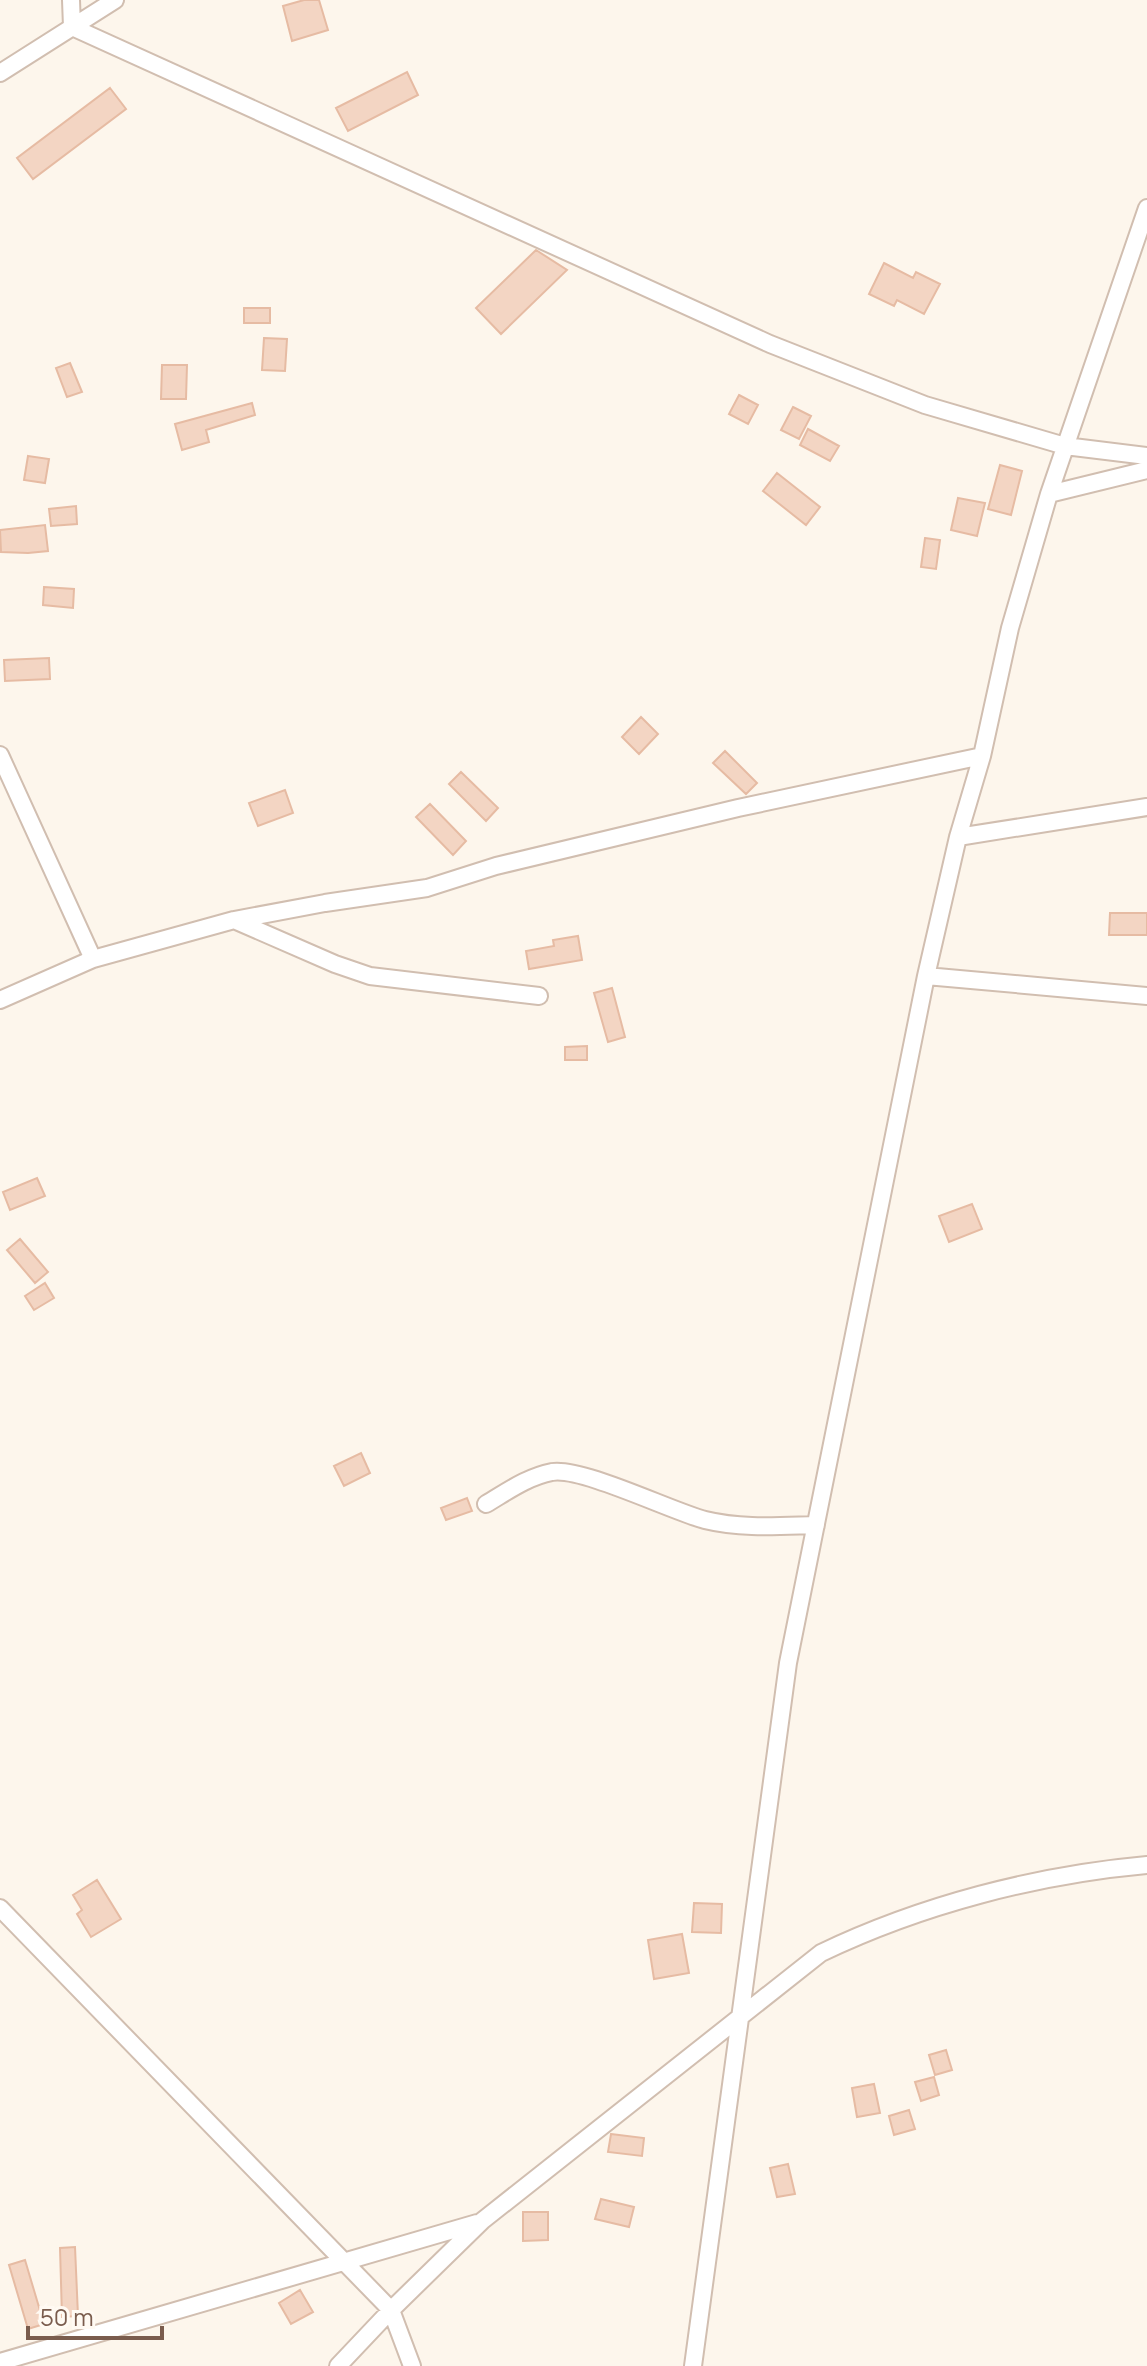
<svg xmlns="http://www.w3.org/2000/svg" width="1147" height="2366" viewBox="0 0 1147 2366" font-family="Manrope,sans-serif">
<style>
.building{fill:#f3d5c3;stroke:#e6bba3;stroke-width:2}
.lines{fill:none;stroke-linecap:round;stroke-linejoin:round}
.minor-casing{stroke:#d1beb0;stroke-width:20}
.minor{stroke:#fff;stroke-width:16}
</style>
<rect width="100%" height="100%" fill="#fdf6ec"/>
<path class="building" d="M304 0H319L328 30 292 41 283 6Z
M407 72 418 95 348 131 336 108Z
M110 88 126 109 33 179 17 158Z
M536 250 567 270 501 334 476 308Z
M884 263 913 278 916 272 940 284 924 314 897 300 894 306 869 294Z
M244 308H270V323H244Z
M264 338 287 339 285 371 262 370Z
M70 363 82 392 67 397 56 368Z
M162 365H187L186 399H161Z
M739 395 758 405 748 424 729 414Z
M252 403 255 415 206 430 209 442 182 450 175 424Z
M793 407 811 416 799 439 781 430Z
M808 429 839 446 830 461 800 445Z
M28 456 49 459 45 483 24 480Z
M1000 465 1022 471 1011 515 988 509Z
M777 473 820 507 806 525 763 491Z
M958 498 985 503 977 536 951 530Z
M76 506 77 524 51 526 49 509Z
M45 525 48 551 28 553 1 552 0 530Z
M925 538 940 540 936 569 921 567Z
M44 587 74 589 73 608 43 605Z
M49 658 50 679 5 681 4 660Z
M641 717 658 734 639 754 622 737Z
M725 751 757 783 746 794 713 763Z
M461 772 498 808 486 821 449 784Z
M285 790 293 813 258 826 249 803Z
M430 804 466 841 453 855 416 817Z
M1110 913H1147V935H1109Z
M578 936 582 960 529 969 526 951 554 946 553 940Z
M612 988 625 1037 608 1042 594 993Z
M587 1046V1060H565V1047Z
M37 1178 45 1196 10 1210 3 1192Z
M972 1204 982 1229 949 1242 939 1216Z
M20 1239 48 1272 35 1283 7 1250Z
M45 1283 54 1298 34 1310 25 1296Z
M361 1453 370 1473 344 1486 334 1466Z
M467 1498 472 1511 446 1520 441 1508Z
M97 1880 121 1919 91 1937 77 1914 82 1910 73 1895Z
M694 1903 722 1904 721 1933 692 1932Z
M682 1934 689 1973 654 1979 648 1940Z
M946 2050 952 2070 935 2075 929 2055Z
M934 2077 939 2095 921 2101 915 2082Z
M874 2084 880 2113 857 2117 852 2088Z
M909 2110 915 2129 894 2135 889 2116Z
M611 2134 644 2138 642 2156 608 2152Z
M788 2164 795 2194 777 2197 770 2168Z
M601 2199 634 2207 629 2227 595 2219Z
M523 2212H548V2240L523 2241Z
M75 2247 78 2316 62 2317 60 2248Z
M25 2260 44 2324 28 2329 9 2265Z
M300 2290 313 2312 291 2324 279 2303Z"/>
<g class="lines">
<defs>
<path id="minor" d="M71 0 72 27 770 344 925 405 1065 446 1147 456
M0 73 115 0
M1049 494 1147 470
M0 755 93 959
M958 837 1147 807
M234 920 335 964 370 976 539 996
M926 976 1147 996
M0 1000 93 959 234 920 325 903 427 888 496 866 738 808 982 756
M486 1504C508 1491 527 1477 552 1472 582 1467 671 1511 705 1520 742 1529 778 1526 816 1525
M0 1908 391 2310 412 2366
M0 2362 477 2223
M338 2366 391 2310 482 2221 821 1953C921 1905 1036 1875 1147 1865
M693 2366 788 1663 926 976 958 837 982 756 1010 628 1049 494 1147 208"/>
</defs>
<use href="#minor" class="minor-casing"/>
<use href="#minor" class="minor"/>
</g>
<path d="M28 2326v12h134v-12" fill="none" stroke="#7a5c4d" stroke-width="4"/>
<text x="40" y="2326" font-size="24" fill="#7a5c4d" stroke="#fffaf3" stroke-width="6" paint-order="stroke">50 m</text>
</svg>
